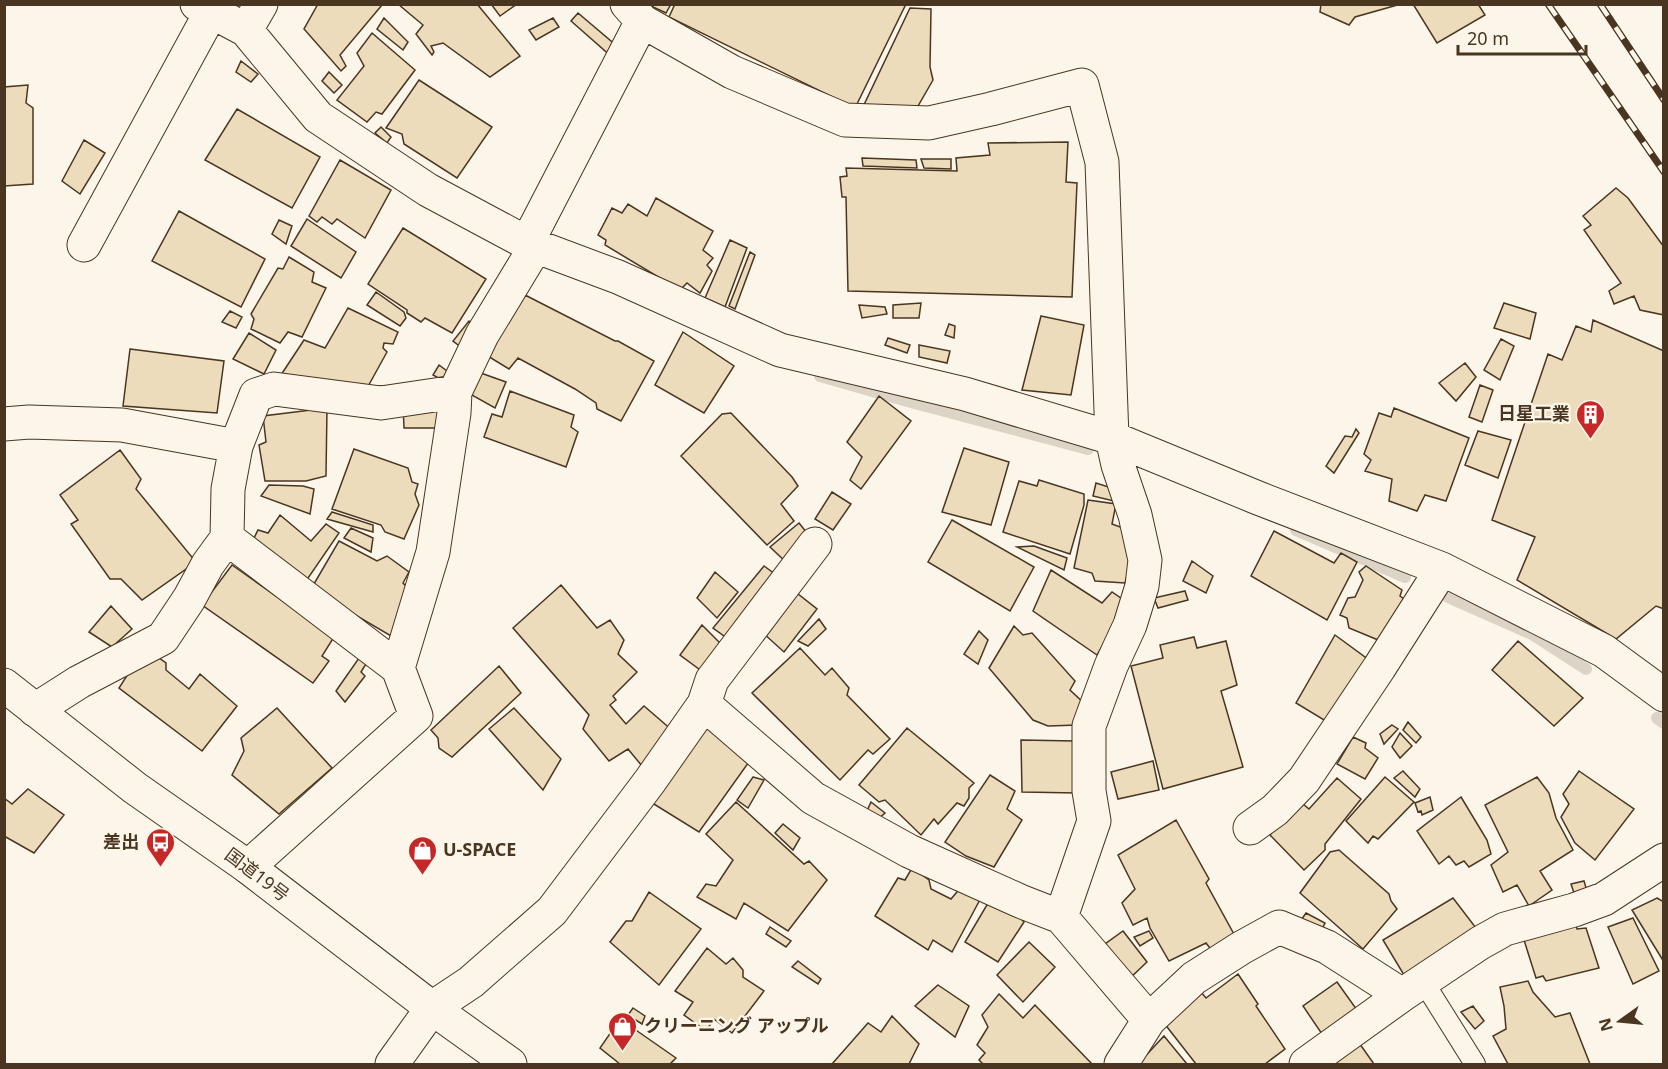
<svg xmlns="http://www.w3.org/2000/svg" width="1668" height="1069" viewBox="0 0 1668 1069" font-family="'Noto Sans','Noto Sans JP',sans-serif">
<style>
.lines{fill:none;stroke-linecap:round;stroke-linejoin:round}
.stream{stroke:#dcd4c6;stroke-width:12}
.building{fill:#ecdcbc;stroke:#4a3520;stroke-width:1.5}
.lane-casing{stroke:#4a3520;stroke-width:22}
.street-casing{stroke:#4a3520;stroke-width:35}
.highway-casing{stroke:#4a3520;stroke-width:35}
.lane{stroke:#fbf6e9;stroke-width:20}
.street{stroke:#fbf6e9;stroke-width:33}
.highway{stroke:#fbf6e9;stroke-width:33}
.rail-casing{stroke:#4a3520;stroke-width:7}
.rail{stroke:#fbf6e9;stroke-width:4.5;stroke-dasharray:14;stroke-linecap:butt}
.labels{text-anchor:middle;stroke-width:4.5;stroke-linejoin:round;paint-order:stroke}
.poi-label{font-size:18px;font-weight:bold;fill:#4a3520;stroke:#fbf6e9;text-anchor:end}
.street-label{font-size:18px;fill:#4a3520;stroke:#fbf6e9}
</style>
<rect width="100%" height="100%" fill="#fbf6e9"/>
<g class="lines">
<path class="stream" d="M820 376 911 402 1088 449
M1296 530 1405 577
M1448 597 1532 634 1586 669
M1657 718 1664 723"/>
</g>
<path class="building" d="M318 4H393L382 5 340 55 346 66 341 71 304 29Z
M398 4H477L520 56 490 77 443 43 431 46 434 52 432 55 416 34 423 25Z
M491 4H517L500 16Z
M652 4H671L666 13 651 6Z
M675 4H906L855 108 669 17Z
M1321 4H1401L1355 17 1349 25 1320 12Z
M1413 4H1478L1485 15 1437 43Z
M910 8 931 9 930 67 933 80 918 106 862 109Z
M578 13 618 47 612 57 571 21Z
M384 18 408 42 403 50 377 29Z
M553 18 559 27 536 40 529 30Z
M372 33 415 70 382 114 376 112 367 122 337 100 364 66 357 53Z
M241 61 258 74 251 82 236 72Z
M329 72 342 85 334 93 322 81Z
M419 80 492 127 457 178 404 144 402 134 386 128Z
M28 85 26 103 33 108V184L4 186V87Z
M237 109 320 157 292 208 205 160Z
M381 127 391 137 387 143 375 133Z
M84 140 105 153 80 194 62 181Z
M1068 142 1066 182 1077 183 1072 297 848 291 846 197H842L840 177 847 176 846 168 957 171 956 158 990 155 988 143Z
M862 158 916 160 917 168 863 166Z
M921 159H951V169L924 168Z
M340 160 391 190 365 238 337 219 332 224 322 217 317 222 309 216Z
M1616 188 1628 198 1664 247V315L1640 310 1634 296 1614 304 1609 291 1621 283 1584 230 1591 225 1583 216Z
M656 198 713 231 703 250 713 258 707 265 712 271 700 293 687 283 680 290 605 245 606 240 598 235 612 208 622 213 628 204 647 216Z
M179 211 265 259 241 307 152 261Z
M307 219 356 252 341 278 291 246Z
M279 220 292 226 286 244 272 234Z
M403 228 486 279 452 333 425 318 421 322 407 313V310L368 284Z
M730 240 747 248 725 307 705 298Z
M750 252 755 255 735 309 729 306Z
M289 257 314 272 312 282 326 288 302 337 288 332 280 343 251 329 254 319 251 314 278 268 283 269Z
M376 292 404 312 406 318 400 326 367 305Z
M525 295 615 341H618L654 361 621 421 597 409 596 403 575 389 518 358 509 369 486 355Z
M921 303 919 318H893V305Z
M1504 303 1536 313 1530 339 1494 328Z
M859 305 885 307 887 314 862 318Z
M348 308 398 332 393 344 384 343 383 348 387 352 366 390 279 378 304 340 325 348Z
M230 311 242 317 236 328 222 322Z
M1041 316 1084 325 1071 395 1022 390Z
M1593 320 1664 351V609L1656 606 1616 639 1517 580 1535 537 1492 520 1548 354 1562 360 1576 326 1591 332Z
M469 321 475 326 462 348 453 341Z
M949 324 955 326 954 338 945 335Z
M683 332 734 366 704 413 655 385Z
M249 333 276 350 264 374 233 359Z
M888 338 910 345 907 353 885 345Z
M1501 339 1514 346 1500 380 1484 370Z
M919 345 950 351 947 363 919 357Z
M130 349 224 361 217 413 123 406Z
M1465 363 1476 377 1456 401 1439 383Z
M439 365 447 371 442 380 433 375Z
M478 372 506 382 495 408 470 394Z
M1480 385 1493 390 1482 422 1469 417Z
M510 391 574 415 571 427 578 432 566 467 484 437 492 414 502 417Z
M879 396 911 421 861 489 850 480 862 457 847 442Z
M403 403 440 404 438 428H404Z
M327 408 326 476 306 481H265L259 445 266 442 263 416Z
M1394 408 1469 438 1446 501 1425 495 1417 511 1389 501 1392 479 1365 471 1371 460 1364 454 1379 413 1391 417Z
M731 413 792 477 798 486 781 504 794 521 767 545 681 456 722 414Z
M1356 429 1359 433 1334 473 1326 466 1345 436 1352 437Z
M1478 431 1511 440 1498 478 1465 465Z
M964 448 1009 462 991 525 942 512Z
M354 449 408 468 412 482 418 484 415 494 419 505 404 539 385 532 381 525 332 509Z
M120 450 141 479 136 489 196 562 142 600 121 579H110L71 524 78 520 60 495Z
M1039 480 1084 494V505L1070 554 1003 532 1019 481 1037 486Z
M1096 483 1115 489 1118 502 1093 496Z
M269 485 303 486 314 489 310 514 261 496Z
M832 492 851 504 833 530 815 519Z
M1088 500 1116 504 1112 524 1131 531 1134 550 1125 583 1095 581 1092 573 1074 568Z
M332 512 373 525V532L327 519Z
M280 515 311 541 326 524 339 533 304 584 252 542 258 530 268 533Z
M952 520 1034 567 1010 611 928 562Z
M799 523 811 538 788 564 770 547Z
M351 528 373 538 371 552 344 538Z
M1274 531 1334 563 1341 553 1357 562 1327 620 1251 576Z
M339 541 377 561 387 556 409 572 403 583 412 592 391 636 311 589Z
M1034 546 1067 558 1064 570 1017 547Z
M1192 561 1213 576 1206 593 1183 581Z
M232 565 334 637 322 656 329 661 313 683 202 605Z
M764 566 779 577 731 641 713 628Z
M1366 566 1402 590 1400 596 1407 601 1383 642 1349 628 1347 618 1340 615 1348 598 1355 597 1363 580 1359 572Z
M1051 570 1102 603 1112 592 1128 603 1097 655 1033 611Z
M715 572 738 592 717 618 697 598Z
M561 585 597 628 610 620 624 640 618 654 637 672 613 696 616 700 610 705 626 724 644 706 673 731 642 766 628 749 609 761 583 729 589 715 513 628Z
M793 590 817 609 784 652 763 633Z
M1185 591 1188 600 1158 608 1154 598Z
M111 606 132 629 112 647 89 632Z
M819 619 826 629 808 646 798 641Z
M702 625 723 646 703 672 680 655Z
M1014 626 1023 635 1032 633 1075 681 1070 690 1087 706 1078 725 1048 726 1033 720 989 668Z
M979 631 988 640 978 664 964 654Z
M1335 635 1369 660 1329 723 1296 703Z
M1194 637 1197 648 1226 641 1237 685 1221 691 1243 767 1163 789 1131 666 1163 658 1160 645Z
M1518 641 1583 698 1554 726 1492 670Z
M800 648 825 675 832 668 849 688 847 695 890 739 873 754 868 750 840 780 752 693Z
M152 653 166 663V670L189 689 200 674 237 706 202 751 119 688 135 663Z
M359 658 366 664 361 672 365 676 345 702 336 691Z
M499 666 521 693 452 757 439 748 438 738 431 730Z
M277 708 332 768 279 814 232 775 244 751 241 738Z
M514 708 561 759 543 790 489 729Z
M1408 722 1421 737 1416 743 1403 730Z
M1392 725 1398 729 1384 744 1380 734Z
M709 726 751 759 699 832 649 801Z
M907 728 974 783 969 788V798L964 806 957 803 938 824 934 819 921 835 885 800 879 802 859 785Z
M1400 733 1412 746 1400 758 1392 747Z
M1353 737 1366 743 1365 748 1378 758 1365 779 1337 764Z
M1021 740 1075 741 1077 793 1022 792Z
M1153 761 1159 790 1118 799 1111 772Z
M1403 771 1420 789 1415 797 1394 778Z
M1579 771 1634 809 1595 860 1575 843 1561 817 1569 804 1563 794Z
M990 775 1015 791 1007 809 1022 820 994 867 966 856 945 842Z
M753 777 764 780 748 808 737 800Z
M1385 777 1414 802 1378 839 1373 836 1368 843 1346 821Z
M1537 777 1549 793 1556 818 1573 850 1540 871 1552 890 1529 906 1517 885 1503 892 1491 865 1508 852 1485 805Z
M1337 778 1361 799 1325 844V850L1304 870 1270 835 1296 798 1309 809Z
M28 789 64 815 34 853 4 836V798L12 804Z
M1430 797 1433 810 1422 815 1421 811 1418 812 1415 803Z
M1461 797 1487 840 1491 854 1469 867 1464 861 1456 865 1449 856 1439 864 1417 831Z
M736 802 804 864 809 861 827 880 788 931 744 903 736 919 697 897 706 884 716 886 733 860 706 834Z
M871 802 885 813 876 821 866 813Z
M1176 820 1209 879 1206 883 1235 936 1213 952 1206 943 1169 961 1150 928 1147 918 1133 925 1122 903 1135 889 1118 855Z
M783 824 800 838 793 850 775 833Z
M1339 850 1389 894 1391 901 1397 909 1363 949 1300 893 1330 852Z
M912 868 929 880 931 889 951 899 962 886 983 894 952 952 933 940 928 950 875 916 898 878 905 880Z
M1584 881 1587 891 1575 896 1571 884Z
M649 892 701 929 659 985 610 942 626 921H632Z
M991 898 1016 913 1024 922 998 962 965 942Z
M1453 898 1476 928 1404 975 1383 940Z
M1657 898 1662 901 1664 900V962L1632 910Z
M1306 913 1325 923 1320 933 1299 923Z
M1633 918 1659 971 1633 984 1608 927Z
M1576 923 1577 929 1586 928 1599 968 1546 981 1543 976 1536 978 1524 940Z
M770 927 791 941 786 947 766 934Z
M1123 931 1147 962 1129 979 1105 944Z
M1149 931 1153 938 1140 946 1134 937Z
M1029 942 1055 967 1023 1002 997 975Z
M707 948 726 964 733 958 743 970V977L764 991 732 1033 714 1019 706 1031 684 1015 693 1002 675 991Z
M798 961 821 979 818 984 792 967Z
M1238 974 1258 1004 1256 1006 1285 1049 1265 1064H1196L1164 1023 1201 992 1206 998Z
M1528 981 1533 992 1555 1017 1570 1013 1590 1064H1508L1493 1036 1506 1029 1504 1006 1500 987Z
M1337 982 1357 1010 1322 1034 1303 1006Z
M938 985 969 1006 955 1037 915 1006Z
M999 994 1023 1018 1035 1005 1092 1064H983L979 1060 985 1053 977 1045 988 1027 982 1015Z
M1473 1006 1484 1021 1475 1029 1461 1012Z
M633 1008 645 1016 642 1024 628 1015Z
M892 1016 919 1044 909 1064H832L868 1023 881 1032Z
M620 1019 676 1058 670 1064H620L600 1048Z
M1164 1036 1187 1064H1138Z
M1357 1040 1374 1064H1321Z"/>
<g class="lines">
<defs>
<path id="lane" d="M1423 981 1475 1064"/>
<path id="street" d="M197 4 246 30 318 117 428 190 527 243 618 277 780 350 965 394 1112 438 1258 498 1442 569 1604 651 1664 695
M627 4 642 21 732 72 845 120 929 123 991 109 1082 85 1102 162 1112 438 1118 465 1135 515 1145 560 1142 586 1130 625 1111 666 1089 726V791L1094 821 1061 917
M246 30 261 4
M527 243 642 21
M84 245 211 12
M4 424 29 422 122 425 236 446
M227 538 398 668 416 716 248 867
M398 668 433 552 454 413 455 392 482 335 536 246
M704 704 813 798 909 851 1020 901 1061 917 1149 1020
M35 710 79 682 163 638 189 599 208 564 227 538 228 489 236 446 256 395 274 389 381 403 455 392
M1250 828 1275 810 1304 780 1379 668 1442 569
M392 1064 432 1008 471 982 552 911 650 781 704 704 712 680 815 544
M1121 1064 1149 1020 1194 978 1241 948 1279 927 1327 947 1402 995
M1306 1064 1402 995 1480 943 1505 929 1574 910 1604 899 1664 860"/>
<path id="highway" d="M4 685 135 788 248 867 432 1008 510 1064"/>
</defs>
<use href="#lane" class="lane-casing"/>
<use href="#street" class="street-casing"/>
<use href="#highway" class="highway-casing"/>
<use href="#lane" class="lane"/>
<use href="#street" class="street"/>
<use href="#highway" class="highway"/>
<defs>
<path id="rail" d="M1548 4 1664 172
M1600 4 1664 100"/>
</defs>
<use href="#rail" class="rail-casing"/>
<use href="#rail" class="rail"/>
</g>
<defs>
<symbol id="building-pin" viewBox="-11 -11 22 30"><path d="M0 17L-7.5 6A9.5 9.5 0 1 1 7.5 6Z" fill="#c62828" stroke="#fbf6e9"/><path d="M-4-6H4V6H1V3H-1V6H-4ZM-2.5-4.3h1.7v1.8h-1.7ZM.8-4.3h1.7v1.8H.8ZM-2.5-1h1.7V.8h-1.7ZM.8-1h1.7V.8H.8Z" fill="#fff"/></symbol>
<symbol id="bus-pin" viewBox="-11 -11 22 30"><path d="M0 17L-7.5 6A9.5 9.5 0 1 1 7.5 6Z" fill="#c62828" stroke="#fbf6e9"/><path d="M-5-6H5V4H4V6H2V4H-2V6H-4V4H-5ZM-3.5-4V0h7V-4ZM-3.5 1.2v1.5H-2V1.2ZM2 1.2v1.5H3.5V1.2Z" fill="#fff"/></symbol>
<symbol id="shop-pin" viewBox="-11 -11 22 30"><path d="M0 17L-7.5 6A9.5 9.5 0 1 1 7.5 6Z" fill="#c62828" stroke="#fbf6e9"/><path d="M-5-2.5h2.3a2.7 3.5 0 0 1 5.4 0H5L5.5 6h-11ZM-1.5-2.5h3a1.5 2.3 0 0 0-3 0Z" fill="#fff"/></symbol>
</defs>
<g fill-rule="evenodd">
<use href="#building-pin" x="1574" y="398" width="33" height="45"/>
<use href="#bus-pin" x="144" y="826" width="33" height="45"/>
<use href="#shop-pin" x="406" y="834" width="33" height="45"/>
<use href="#shop-pin" x="606" y="1010" width="33" height="45"/>
</g>
<g class="labels">
<g class="poi-label">
<text x="1570" y="420">日星工業</text>
<text x="139" y="848">差出</text>
<text x="443" y="856" text-anchor="start">U-SPACE</text>
<text x="644" y="1032" text-anchor="start">クリーニング アップル</text>
</g>
<g class="street-label">
<text transform="translate(257 875) rotate(37)" y="6">国道19号</text>
</g>
</g>
<rect width="1668" height="1069" fill="none" stroke="#4a3520" stroke-width="12"/>
<g transform="translate(1620 1021) rotate(255)" stroke="#fbf6e9" stroke-width="4.5" paint-order="stroke">
<path d="M0-4.5L10 22L0 15L-10 22Z" fill="#4a3520"/>
<text y="-9" font-size="16" font-weight="bold" text-anchor="middle" fill="#4a3520">N</text>
</g>
<path d="M1458 45v9h128v-9" fill="none" stroke="#4a3520" stroke-width="3"/>
<text x="1467" y="45" font-size="18" fill="#4a3520" stroke="#fbf6e9" stroke-width="4.5" paint-order="stroke">20 m</text>
</svg>
